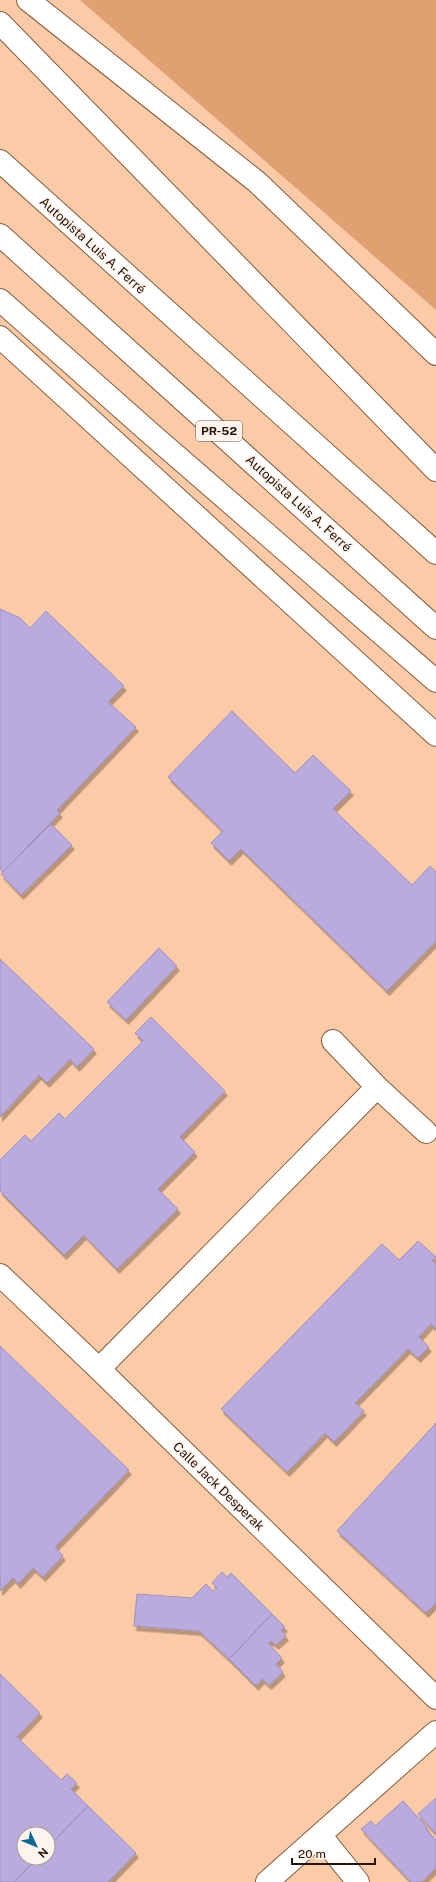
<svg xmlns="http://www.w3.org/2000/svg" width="436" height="1882" viewBox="0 0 436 1882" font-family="'Public Sans',sans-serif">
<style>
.green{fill:#dfa171}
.building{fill:#baabde;stroke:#9f90c1;filter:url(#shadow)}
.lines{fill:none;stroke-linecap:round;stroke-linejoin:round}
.minor-casing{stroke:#875d3b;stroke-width:24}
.motorway-casing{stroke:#875d3b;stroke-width:24}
.minor{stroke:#fff;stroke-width:22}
.motorway{stroke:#fff;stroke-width:22}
.labels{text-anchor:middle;stroke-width:3;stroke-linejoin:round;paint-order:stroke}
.shield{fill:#fef4ed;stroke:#66574b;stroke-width:1}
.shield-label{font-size:12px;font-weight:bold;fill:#251406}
.street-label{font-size:13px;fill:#251406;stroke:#fef4ed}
</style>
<defs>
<filter id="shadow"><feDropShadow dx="2.5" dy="4.5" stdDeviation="0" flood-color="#0004"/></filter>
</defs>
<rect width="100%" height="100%" fill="#fbcaa6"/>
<path class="green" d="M80 0H436V310Z"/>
<path class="building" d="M0 609 20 618 30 628 46 611 124 686 108 702 136 727 57 810 60 813 3 872 0 869Z
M232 711 295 773 313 755 351 791 333 809 412 885 430 866 436 872V941L387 991 241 849 229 861 211 843 223 831 168 777Z
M51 824 72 845 21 895 1 874Z
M159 948 177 966 126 1020 107 1002Z
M0 959 94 1049 77 1067 70 1059 47 1083 39 1075 0 1117Z
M151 1017 225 1091 180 1137 195 1152 158 1189 178 1209 117 1269 84 1235 64 1255 0 1191V1160L25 1135 31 1141 59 1113 65 1119 143 1041 135 1033Z
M418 1241 436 1257 432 1261 436 1264V1329L431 1324 419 1337 429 1347 418 1358 408 1349 355 1403 364 1411 334 1442 325 1433 287 1472 221 1409 382 1244 399 1260Z
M0 1346 129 1470 55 1547 63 1556 43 1577 33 1568 18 1584 13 1578 0 1591Z
M436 1423V1603L426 1613 337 1531Z
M222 1572 227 1577 231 1573 272 1614 229 1659 199 1631 134 1626 137 1594 192 1598 206 1584 213 1591 217 1588 212 1583Z
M272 1614 285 1627 281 1630 286 1636 276 1645 271 1641 268 1643 282 1658 276 1664 283 1672 269 1685 262 1679 256 1686 229 1659Z
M0 1674 40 1713 17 1737 61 1780 67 1774 77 1783 71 1789 88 1806 48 1847V1834H24V1858H37L14 1882H0Z
M436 1798V1834L418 1814Z
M403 1801 427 1827 426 1829 436 1840V1868L421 1882H411L361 1829 371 1821 375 1826Z
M88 1806 136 1853 108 1882H14L37 1858H48V1847Z"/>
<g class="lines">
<defs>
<path id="minor" d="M333 1041 377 1087 426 1132
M0 1275 99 1369 436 1698
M99 1369 377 1087
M320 1835 358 1882
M267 1882 436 1732"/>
<path id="motorway" d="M28 0 257 182 436 354
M0 23 436 470
M0 161 436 553
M0 235 436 628
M0 300 150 433 436 681
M0 337 436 735"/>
</defs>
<use href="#minor" class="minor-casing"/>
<use href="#motorway" class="motorway-casing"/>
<use href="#minor" class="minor"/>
<use href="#motorway" class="motorway"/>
</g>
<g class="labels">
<rect class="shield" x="196" y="421" width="46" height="20" rx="3"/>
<g class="shield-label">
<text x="219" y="435">PR-52</text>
</g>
<g class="street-label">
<text transform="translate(93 245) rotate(42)" y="5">Autopista Luis A. Ferré</text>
<text transform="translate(299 503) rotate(42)" y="5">Autopista Luis A. Ferré</text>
<text transform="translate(219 1486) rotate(44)" y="5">Calle Jack Desperak</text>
</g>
</g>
<g transform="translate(36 1846) rotate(134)"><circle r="19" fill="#fef4ed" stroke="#a79a91"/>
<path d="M0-3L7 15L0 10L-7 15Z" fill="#086998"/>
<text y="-6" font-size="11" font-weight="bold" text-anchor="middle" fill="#251406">N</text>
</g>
<path d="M292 1858v6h83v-6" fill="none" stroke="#251406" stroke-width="2"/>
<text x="298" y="1858" font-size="12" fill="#251406" stroke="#fef4ed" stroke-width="3" paint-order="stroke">20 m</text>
</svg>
